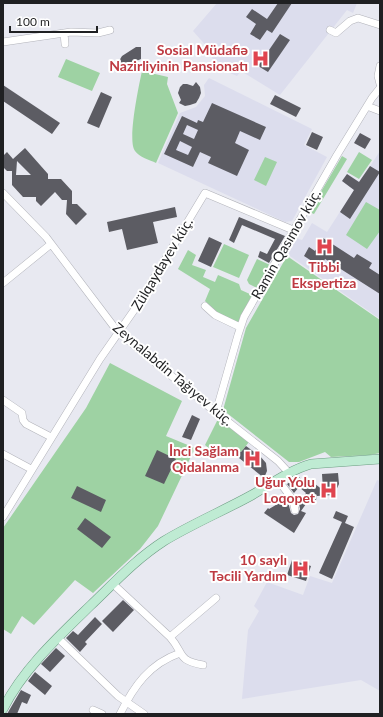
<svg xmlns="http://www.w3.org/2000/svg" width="383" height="717" viewBox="0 0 383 717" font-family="Lato,sans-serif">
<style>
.built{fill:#dcdded}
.green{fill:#9ed2a3}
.building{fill:#5c5c63;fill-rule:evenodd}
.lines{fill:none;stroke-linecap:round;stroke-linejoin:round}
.minor-casing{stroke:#b2b3ba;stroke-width:8}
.major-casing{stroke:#6c9c82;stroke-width:10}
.minor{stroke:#fff;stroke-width:7}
.major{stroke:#bfebd3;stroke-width:9}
.labels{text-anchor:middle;stroke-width:4;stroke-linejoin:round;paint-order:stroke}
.health-label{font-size:14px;font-weight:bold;fill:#be3a42;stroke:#fff;text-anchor:end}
.street-label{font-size:14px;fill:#1f2022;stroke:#fff}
</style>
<rect width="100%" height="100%" fill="#e8e9f1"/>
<path class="built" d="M217 3H357L353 13 347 10 280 95 241 71 237 76 216 67 208 48 193 31Z
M209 78 312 129 304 145 327 157 292 221 285 222 158 163 180 113 196 107 205 96 204 85Z
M380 151V319L287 254 296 238 302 240 312 223 327 232 354 190 342 181 347 174 360 182Z
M377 480 380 481V691L361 680 242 699 248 630 259 611 254 606 267 582 303 595 310 576 332 583Z"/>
<path class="green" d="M66 59 100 73 92 91 58 77Z
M142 71 168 77 167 84 178 113 156 163C150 160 139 157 135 151 127 141 139 85 142 71Z
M359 152 372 160 359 179 347 172Z
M342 156 347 159 314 214 309 212Z
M265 157 277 162 266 186 254 180Z
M366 202 380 210V231L367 249 346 235Z
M224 244 249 255 239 278 213 267Z
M188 250 196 255 192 265 206 270 203 277 215 282 218 275 239 284 241 290 252 295 238 323 218 314 205 301 210 289 178 269Z
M287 256 380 320V453L370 455 331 457 325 452 299 462H289L223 410 246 328Z
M257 259 270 265 257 288 249 284 247 280Z
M110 363 182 401 166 436 195 448 158 526 140 549 93 593 75 580 34 625 22 616 11 634 3 629V528L86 408Z
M217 421H222L249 442 241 452 237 450 234 454 217 444 212 451 205 445Z"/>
<path class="building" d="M278 3H292L272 33 267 30 260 40 250 34 256 24 246 17 252 9 267 19Z
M280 34 290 40 268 72 258 66Z
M136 47H141V59L134 62 127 71 116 66 122 56Z
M196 82 200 87 201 93 199 98 196 103 190 105 185 106 179 103 181 100 178 93 180 87 183 84H187L193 86Z
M3 85 60 123 52 134 3 101Z
M101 92 112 97 99 128 87 123Z
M275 95 301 108 296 117 270 104Z
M212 103 266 127 260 140 240 131 235 143 249 150 237 176 208 163 211 157 200 152 193 167 164 154 182 116 197 123 198 120 203 122ZM187 125 198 130 194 139 183 134ZM180 141 192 147 188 155 176 150Z
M312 132 323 137 317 150 306 145Z
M360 133 371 139 365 149 354 143Z
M25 148 48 174V179H61L72 191V204H77L87 214 76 225 66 214 67 200H62L55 192 41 206 36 201V197H23L12 185V171H7L3 167V156L7 152 13 159ZM17 161 31 175H16Z
M370 166 380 172 350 219 340 212 354 190 342 181 347 174 359 182Z
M175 207 177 217 153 222 158 243 127 250 122 229 109 232 107 222Z
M239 217 285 236 269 263 258 257 260 251 267 254 275 239 242 225 234 243 229 240Z
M209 237 222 243 211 267 198 261Z
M323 238 354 258 357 254 372 263 369 268 380 275V294L325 259 321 267 304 256 309 247 315 251Z
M192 415 200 419 191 440 182 437Z
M246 446 260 456 266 463 267 471 264 478 234 454 237 450 241 452Z
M157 450 176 459 164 484 145 476Z
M338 473 339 484 334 495 317 496 316 500 311 497 301 511 306 513 294 533 264 513 268 508 269 509 286 499 288 502 291 513 294 515 298 514 300 509 299 503 306 493 299 487 294 493 287 484 299 477 311 488 315 484 323 490 322 474Z
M77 486 106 500 101 512 71 498Z
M336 511 348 516 345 523 354 527 332 579 319 573 342 522 333 518Z
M85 518 111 537 102 548 77 529Z
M292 560 311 566 306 581 287 575Z
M123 600 134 610 113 632 102 621Z
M95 617 102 624 85 642 87 644 80 652 66 638 73 631 78 635Z
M56 648 65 656 50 672 41 664Z
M35 672 52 686 45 695 28 681Z
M21 690 31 695 27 704 22 702 17 714H7Z"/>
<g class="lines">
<defs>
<path id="minor" d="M330 30 336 33 350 21 358 18 380 25
M64 33 65 44
M3 42 71 32 98 33 110 30
M380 66 378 76 380 84
M367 106 380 111
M3 193 46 237 118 332 208 406 278 461 289 473
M3 283 51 244
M205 306 215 315 240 327
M3 400 22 413 23 420 26 424 51 437
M216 412 238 335 244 317 337 155 372 98 380 88
M3 454 31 469
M278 480 293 500 295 510
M3 517 100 359 137 306 205 193 293 230
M113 584 170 637C185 654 176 660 203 665
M170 637 216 598
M58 638 118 696 144 714
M93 710 102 714
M120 714C134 686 149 664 180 653"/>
<path id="major" d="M3 709C23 669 59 636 91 605 114 583 136 559 164 541 192 524 223 511 252 495 271 484 290 470 311 464L380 459"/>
</defs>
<use href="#minor" class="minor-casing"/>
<use href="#major" class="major-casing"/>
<use href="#minor" class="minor"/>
<use href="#major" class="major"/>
</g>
<defs>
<symbol id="hospital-bare" viewBox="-9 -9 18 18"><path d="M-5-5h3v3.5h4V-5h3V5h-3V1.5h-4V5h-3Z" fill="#e0444e" stroke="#fff" stroke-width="2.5" paint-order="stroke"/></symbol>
</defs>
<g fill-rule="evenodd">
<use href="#hospital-bare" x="248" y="46" width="25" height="25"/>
<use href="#hospital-bare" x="312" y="234" width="25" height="25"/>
<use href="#hospital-bare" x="240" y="446" width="25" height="25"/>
<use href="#hospital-bare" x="316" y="478" width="25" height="25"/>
<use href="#hospital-bare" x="288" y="556" width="25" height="25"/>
</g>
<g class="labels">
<g class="health-label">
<text x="248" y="55">Sosial Müdafiə<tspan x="248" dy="16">Nazirliyinin Pansionatı</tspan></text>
<text x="324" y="272" text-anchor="middle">Tibbi<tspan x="324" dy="16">Ekspertiza</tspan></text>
<text x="239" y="456">İnci Sağlam<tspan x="239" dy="16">Qidalanma</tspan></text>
<text x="315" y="487">Uğur Yolu<tspan x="315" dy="16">Loqopet</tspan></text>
<text x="287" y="565">10 saylı<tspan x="287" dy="16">Təcili Yardım</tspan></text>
</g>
<g class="street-label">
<text transform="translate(286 244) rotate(-60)" y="5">Ramin Qasımov küç.</text>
<text transform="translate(162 264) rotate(-59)" y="5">Zülqaydayev küç.</text>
<text transform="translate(173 374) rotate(40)" y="5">Zeynalabdin Tağıyev küç.</text>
</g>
</g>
<rect width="383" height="717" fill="none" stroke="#1f2022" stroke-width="8"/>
<path d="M10 26v6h87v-6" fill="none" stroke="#1f2022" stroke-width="2"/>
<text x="16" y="26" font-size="12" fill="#1f2022" stroke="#ffffff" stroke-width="3" paint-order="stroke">100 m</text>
</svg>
